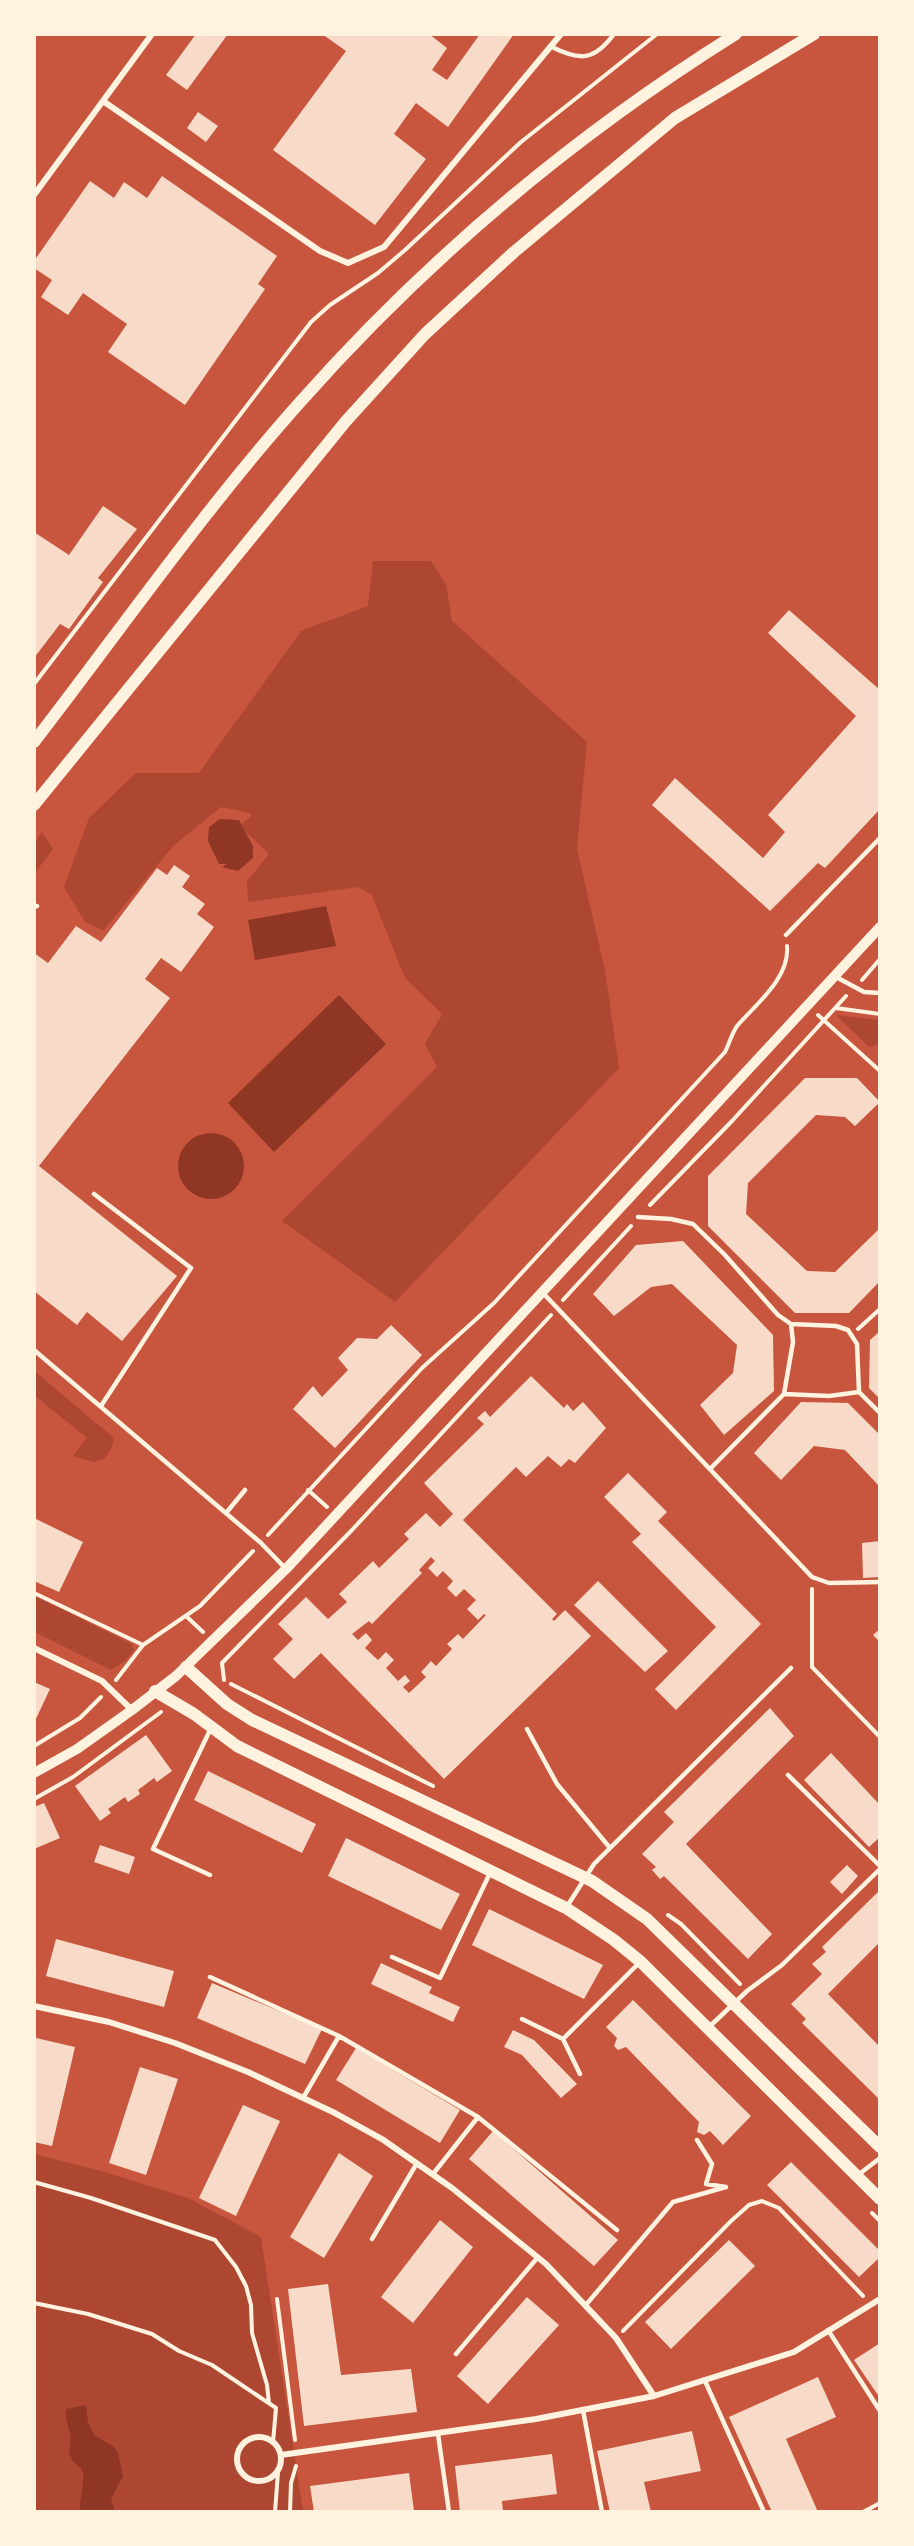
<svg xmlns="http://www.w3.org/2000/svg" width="914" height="2546" viewBox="0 0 914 2546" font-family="Montserrat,sans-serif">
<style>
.green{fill:#ae4732}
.water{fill:#8f3625}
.building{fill:#f7dbc8;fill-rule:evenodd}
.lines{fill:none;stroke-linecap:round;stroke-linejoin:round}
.path{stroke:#fff3e0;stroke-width:4}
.service{stroke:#fff3e0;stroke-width:4.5}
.minor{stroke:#fff3e0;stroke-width:6}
.tertiary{stroke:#fff3e0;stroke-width:10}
.secondary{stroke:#fff3e0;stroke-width:12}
</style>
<rect width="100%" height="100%" fill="#c8553d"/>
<path class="green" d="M373 561H431L446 584 452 621 587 742 577 849 605 970 619 1068 395 1302 282 1221 437 1067 425 1044 442 1014 405 978 372 895 358 887 248 902 247 881 269 854 244 830 241 825 251 816 250 813 221 807 173 846 103 931 85 922 64 887 89 818 136 773H199L301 631 368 606Z
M42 832 53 849 35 873V842Z
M836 1015 879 1020V1041L876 1045 869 1047Z
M34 1371 114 1438 112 1447 105 1458 94 1462 73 1456 87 1438 35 1396Z
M35 1596 132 1644 134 1650 125 1661 111 1670 35 1632Z
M34 2154 101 2171 188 2198 261 2237 303 2511H35Z"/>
<path class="water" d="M220 819 239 820 253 846V858L238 871 222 867 227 864H219L208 841 209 827Z
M326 906 336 946 255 960 248 920Z
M339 995 386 1044 274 1152 228 1103Z
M178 1166a33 33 0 1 1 66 0a33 33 0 1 1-66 0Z
M86 2405 88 2422 94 2435 114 2447 118 2453 123 2476 111 2499 115 2511H80C79 2500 85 2482 83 2474 82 2466 76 2465 72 2460 66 2450 73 2441 70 2432 67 2422 65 2420 66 2409Z"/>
<path class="building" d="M196 34H228L187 90 166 75Z
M322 34H429L447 48 432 70 447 80 480 34H514L448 127 416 103 394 134 426 159 375 225 273 150 346 51Z
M198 112 218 126 206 142 187 128Z
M162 176 277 256 258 284 265 289 185 405 108 352 127 324 83 293 68 315 41 297 52 280 34 268V261L90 181 114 198 124 182 147 198Z
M103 506 137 529 98 578 103 582 69 629 60 624 34 658V532L69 555Z
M789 610 880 690V809L825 868 818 863 770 911 652 805 675 778 763 858 785 832 768 815 856 716 768 633Z
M174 865 190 876 182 887 205 904 197 914 214 927 181 972 161 958 145 979 170 998 39 1166 177 1276 122 1341 87 1312 77 1325 34 1291V953L48 963 76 926 101 942 157 868 167 875Z
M805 1078H857L880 1102 855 1126 845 1117 816 1115 748 1183 746 1214 807 1271 835 1272 880 1228V1281L849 1313H795L708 1226V1176Z
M683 1241 773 1335 774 1391 724 1435 700 1405 733 1373 737 1345 672 1284 651 1287 614 1316 593 1294 636 1245Z
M391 1325 422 1355 335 1448 293 1409 313 1386 322 1397 348 1370 338 1358 357 1338 377 1339Z
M880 1331V1399L869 1388 870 1340Z
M531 1376 564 1408 567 1404 573 1411 583 1402 606 1428 575 1463 569 1459 561 1467 548 1456 526 1477 516 1467 463 1520 557 1614 552 1619 554 1621 565 1610 591 1636 444 1779 321 1653 294 1679 273 1659 293 1639 278 1624 306 1597 328 1619 347 1602 339 1594 373 1561 379 1568 409 1539 404 1534 426 1513 440 1527 453 1514 424 1483 484 1424 477 1418 485 1411 490 1417ZM431 1557 435 1561 428 1568 437 1577 443 1571 453 1581 447 1588 456 1597 464 1589 476 1600 467 1609 478 1620 484 1614 486 1615 463 1639 458 1634 447 1644 452 1649 436 1666 431 1661 421 1672 426 1677 409 1693 403 1687 410 1681 405 1675 398 1681 386 1668 394 1660 386 1652 378 1660 365 1648 372 1640 366 1633 358 1640 352 1634 369 1621 372 1624 422 1573 419 1570Z
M801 1402 848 1403 880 1435V1487L845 1450 814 1446 781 1480 754 1453Z
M628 1473 667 1512 658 1521 761 1624 676 1710 655 1689 716 1627 632 1542 641 1534 604 1497Z
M34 1518 83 1542 59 1592 34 1581Z
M880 1541V1577L863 1578 862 1543Z
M598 1581 668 1651 645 1672 574 1605Z
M880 1629V1642L873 1635Z
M34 1682 50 1689 34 1723Z
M770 1708 794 1736 686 1844 772 1934 748 1959 664 1876 660 1879 652 1870 656 1867 642 1854 674 1822 664 1812Z
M146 1735 172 1771 157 1782 154 1778 138 1790 140 1794 128 1802 125 1797 108 1809 111 1813 100 1821 75 1786Z
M831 1753 880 1805V1837L869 1847 804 1780Z
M208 1771 316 1824 302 1853 194 1800Z
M44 1803 60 1838 34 1849V1807Z
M346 1838 460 1894 441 1930 328 1876Z
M100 1845 135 1857 129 1874 94 1862Z
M847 1865 858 1876 842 1894 830 1882Z
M880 1890V1942L828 1994 880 2047V2100L802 2023 806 2019 791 2004 822 1974 812 1964 826 1952 822 1947Z
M489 1909 603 1965 584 1999 472 1945Z
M56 1939 174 1971 164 2007 46 1976Z
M381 1963 432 1987 429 1993 460 2007 453 2022 371 1984Z
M212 1983 322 2029 305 2064 197 2018Z
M633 2000 751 2116 723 2145 710 2131 704 2135 697 2132 699 2122 626 2047 618 2050 614 2046 617 2038 606 2027Z
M513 2030 534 2040 577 2084 561 2098 522 2055 504 2047Z
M36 2038 75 2047 52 2146 34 2142Z
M356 2048 460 2110 440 2143 336 2080Z
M140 2067 178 2079 146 2175 109 2163Z
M243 2105 280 2121 236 2216 199 2198Z
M493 2131 618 2240 594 2266 469 2159Z
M339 2153 373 2176 324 2258 290 2237Z
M791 2162 880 2251V2257L859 2277 767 2185Z
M440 2220 473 2247 413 2323 381 2297Z
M729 2240 755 2266 671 2349 645 2322Z
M328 2284 341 2375 411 2369 417 2412 304 2426 288 2289Z
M527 2297 559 2325 488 2404 457 2376Z
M880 2343V2398L854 2360Z
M818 2377 836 2417 786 2439 818 2512H772L729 2417Z
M692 2431 701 2471 644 2482 651 2512H610L597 2451Z
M552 2454 557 2494 502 2501 503 2512H460L455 2466Z
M409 2473 414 2511 314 2512 310 2486Z"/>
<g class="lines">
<path class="path" d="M34 684 311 322 330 305 378 273 405 250 521 142 657 34
M862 980 880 959
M836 1008 880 1014
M818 1015 880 1071
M650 1205 732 1121 846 996
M563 1300 631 1226
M858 1329 880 1309
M308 1490 327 1507
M268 1535 422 1368 494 1303 725 1052C729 1044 732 1033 737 1026 756 1004 790 978 787 946
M812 1589V1667L880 1737
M34 1593 143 1645 200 1606 253 1551
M186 1616 203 1632
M116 1680 143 1645
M224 1680 222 1663 352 1530 551 1315
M231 1684 433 1786
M34 1746 80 1718 101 1697
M34 1799 73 1777 161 1712
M668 1915 681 1924 740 1984
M34 2182 91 2198 215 2240 236 2267 246 2286 251 2305 252 2333 267 2385 269 2403
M872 2213 880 2221
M277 2299 295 2440
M34 2303 88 2314 152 2334 179 2351 212 2365 276 2408 273 2442
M623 2331 731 2221 749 2205 762 2201 779 2208 863 2296
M275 2512 278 2472
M290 2512 291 2483 296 2466
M863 2512 880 2503"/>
<path class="service" d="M552 47C580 61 594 61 614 34
M34 907 37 906
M786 935 880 838
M836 977 864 992 880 993
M94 1194 191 1268 101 1406
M638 1217 671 1219 693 1224 724 1254 778 1315 791 1324 836 1326 848 1330 857 1344 859 1392 880 1413
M543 1293 812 1577 829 1583 880 1582
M34 1350 261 1543 286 1569
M784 1394 829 1396 859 1392
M710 1469 784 1394 793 1342 791 1324
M226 1513 245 1490
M527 1729 557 1784 610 1848
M788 1775 880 1866
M210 1875 153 1849 211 1728
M566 1908 594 1864 791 1668
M392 1957 440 1978 490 1873
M210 1977 339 2036 478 2117 617 2230
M522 2019 563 2039 639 1963
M708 2028 747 1991 782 1965 880 1869
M563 2039 580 2074
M303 2098 339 2036
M433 2174 478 2117
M858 2175 880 2158
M372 2239 417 2163
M585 2306 673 2202 726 2187 706 2184 712 2164 697 2140
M828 2330 880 2411
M456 2354 538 2257
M705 2381 764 2512
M583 2410 602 2512
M438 2434 449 2512"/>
<path class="minor" d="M103 101 320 251 348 263 384 247 561 34
M34 195 152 34
M34 1648 102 1681 132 1710
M34 2006 109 2022 175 2043 248 2072 335 2113 382 2139 452 2188 546 2264 616 2338 654 2396
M237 2459a22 22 0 1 1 44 0a22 22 0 1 1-44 0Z
M281 2455 536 2419 654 2396 794 2352 880 2299"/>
<path class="tertiary" d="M34 1773 77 1749 132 1710 176 1676 286 1569 880 927"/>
<path class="secondary" d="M34 742C122 628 206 507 302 400 429 257 573 136 736 34
M34 805 346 421 425 334 514 252 675 118 814 34
M186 1667 227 1704 252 1720 592 1881 647 1919 880 2147
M155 1691 194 1714 237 1746 566 1908 614 1940 641 1962 880 2199"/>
</g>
<rect width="914" height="2546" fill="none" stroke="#fff3e0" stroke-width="72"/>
</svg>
